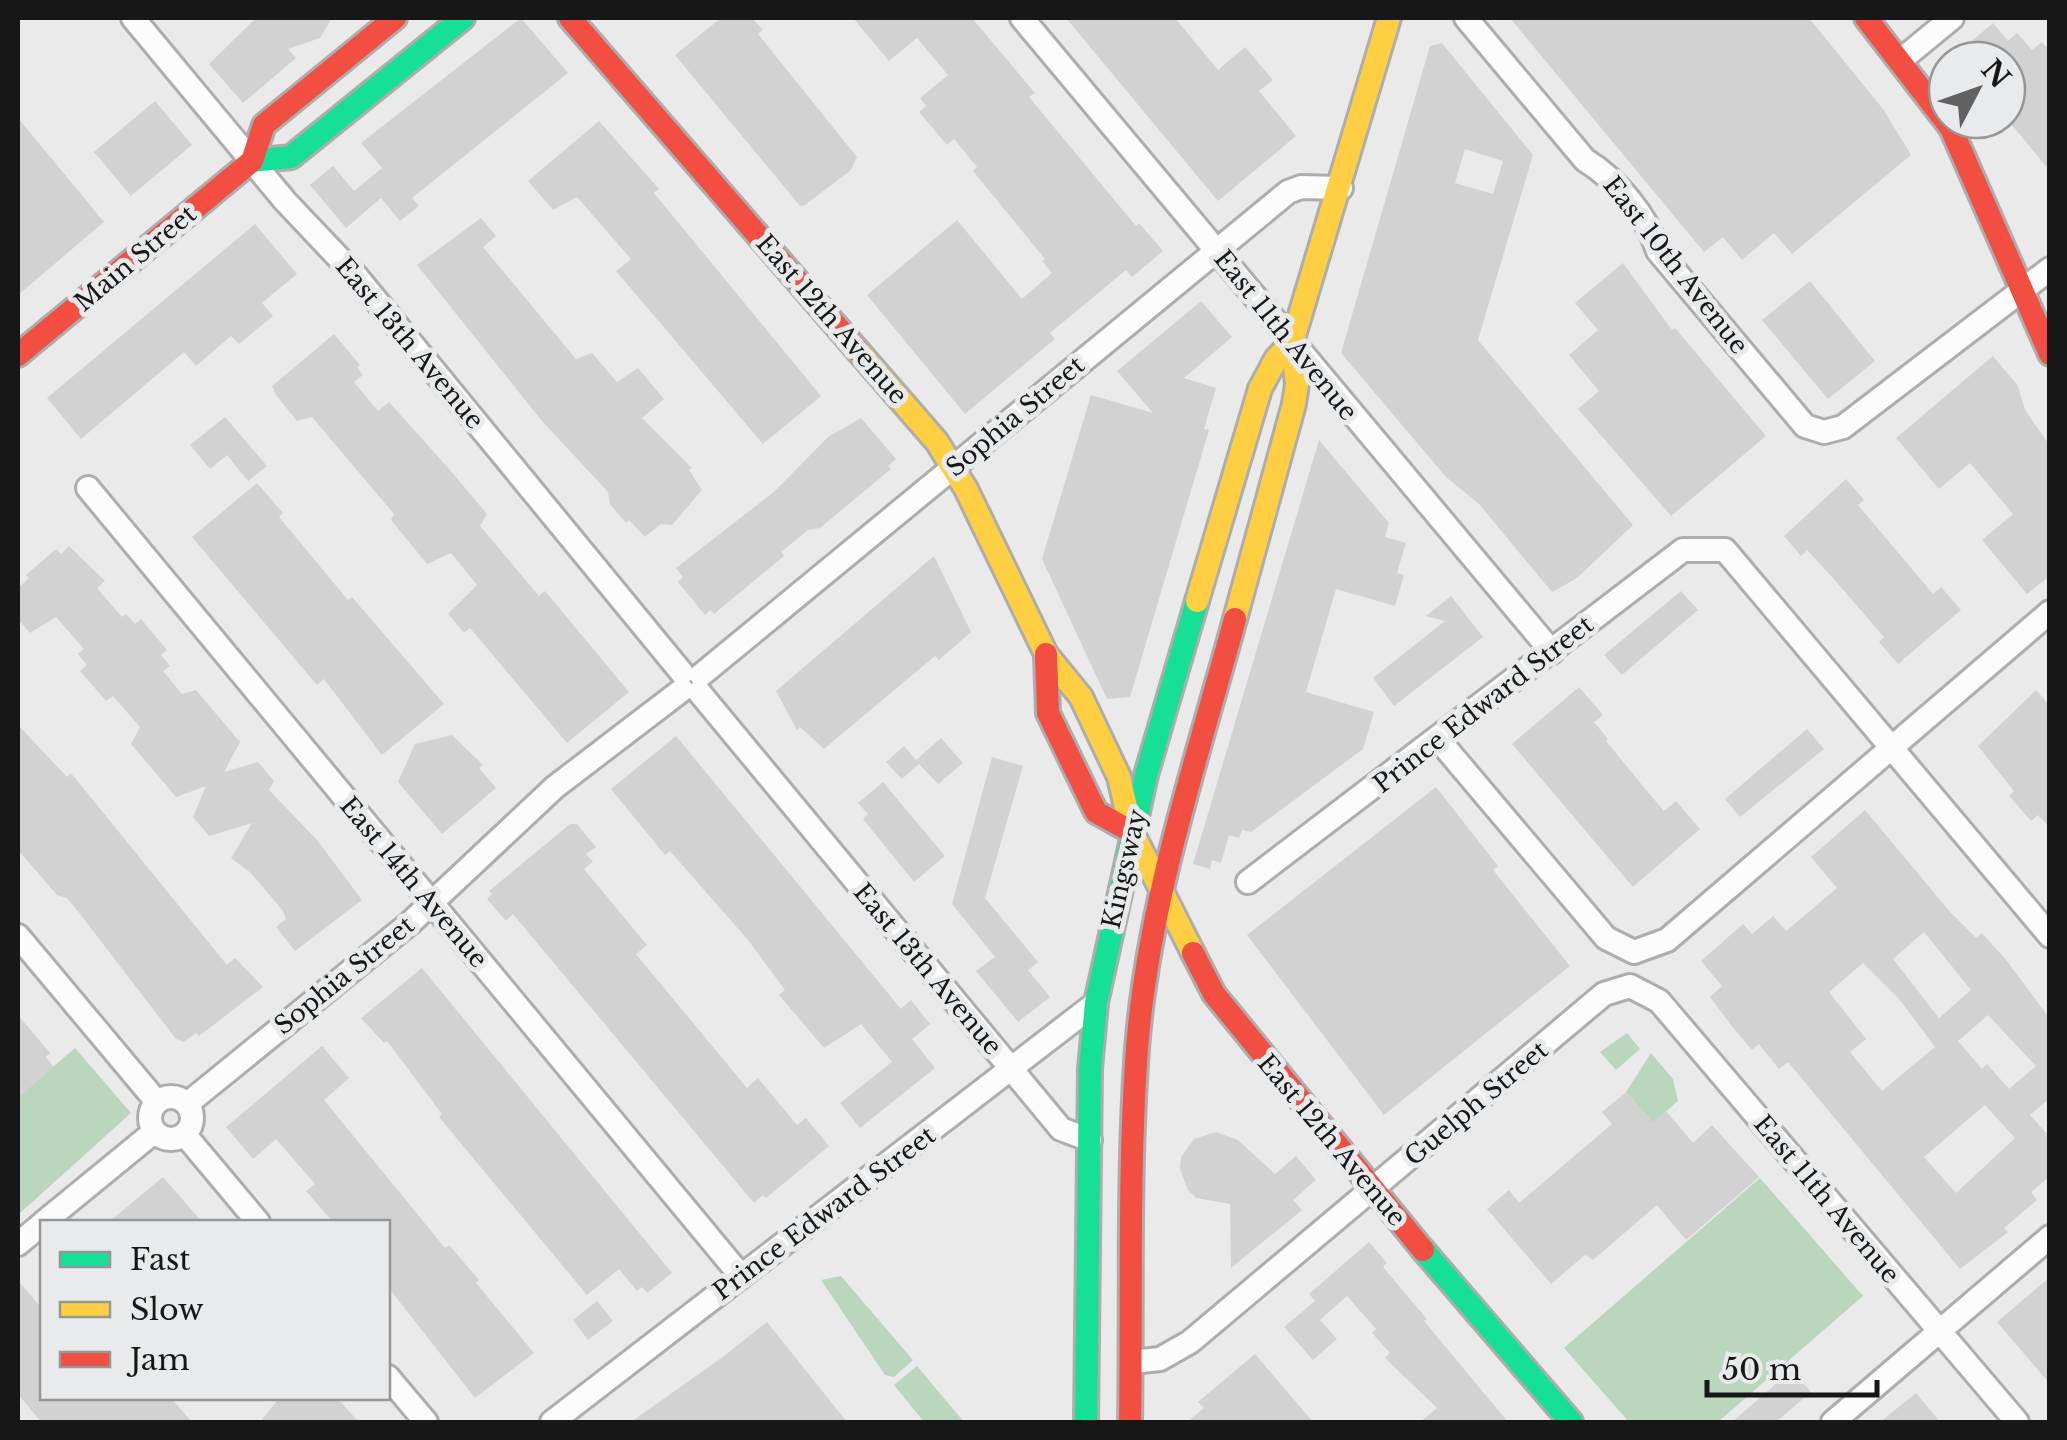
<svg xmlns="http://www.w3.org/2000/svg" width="2067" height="1440" viewBox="0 0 2067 1440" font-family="'Libre Baskerville',serif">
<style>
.green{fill:#bad7be}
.building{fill:#d2d2d3;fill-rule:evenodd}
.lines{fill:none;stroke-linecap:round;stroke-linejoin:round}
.street-casing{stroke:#adadae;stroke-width:28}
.fast-casing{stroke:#adadae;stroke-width:28}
.slow-casing{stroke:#adadae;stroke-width:28}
.jam-casing{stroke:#adadae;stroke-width:28}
.street{stroke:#fcfcfc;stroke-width:22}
.fast{stroke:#16e098;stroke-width:22}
.slow{stroke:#ffcf43;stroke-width:22}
.jam{stroke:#f24e42;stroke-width:22}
.labels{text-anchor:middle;stroke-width:10;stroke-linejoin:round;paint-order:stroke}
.street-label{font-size:25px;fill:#171718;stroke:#e9eaec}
</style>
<rect width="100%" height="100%" fill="#eaeaeb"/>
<path class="green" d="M1627 1033 1640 1049 1616 1070 1600 1052Z
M75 1048 131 1113 18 1215V1097Z
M1651 1053 1673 1079 1678 1101 1653 1123 1626 1092Z
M1760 1178 1863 1296 1718 1422H1629L1564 1348Z
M841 1276 913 1360 894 1377 885 1375 821 1280Z
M917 1366 964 1422H924L894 1385Z"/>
<path class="building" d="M256 18H332L320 38 288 49 296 58 243 103 209 64Z
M521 18 568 73 412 198 419 206 400 221 381 198 346 228 310 185 333 166 354 191 382 168 361 143Z
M721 18H752L763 30 758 34 857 157 851 170 805 205 800 206 675 55Z
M853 18H972L1035 93 1029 97 1136 226 1139 223 1163 251 1132 277 1126 270 1050 333 1055 339 965 414 867 295 957 220 1022 299 1052 273 1042 261 1045 259 973 171 977 167 954 139 947 145 919 112 926 106 920 98 948 75 917 38 889 61Z
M1066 18H1175L1218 70 1245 47 1273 80 1259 91 1296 136 1218 201Z
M1510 18H1809L1883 109 1911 155 1792 254 1774 233 1742 260 1723 237 1704 252Z
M1993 23 2008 41 2017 33 2032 50 2042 42 2050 51V171L2007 119V60H1949Z
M1442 43 1533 155 1478 340 1633 525 1577 578 1552 592 1479 504 1446 477 1341 353 1430 46ZM1465 149 1503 161 1493 194 1455 183Z
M155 101 192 145 131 196 94 152Z
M18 118 104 222 18 295Z
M599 121 659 189 654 193 821 396 763 444 616 271 631 259 577 197 553 210 528 181Z
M481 218 496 236 483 247 576 359 592 353 617 382 638 368 664 399 642 418 692 468 689 470 702 490 672 525 661 524 645 537 629 520 626 523 610 504 608 492 542 421 417 265Z
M255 224 297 274 262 303 273 316 239 344 231 336 196 366 184 352 81 439 47 398Z
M1623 263 1672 330 1675 328 1766 436 1671 516 1578 409 1599 391 1569 355 1598 330 1575 303Z
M1810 281 1875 361 1828 399 1762 320Z
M1201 301 1232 337 1184 378 1216 388 1204 429 1209 430 1130 697 1107 699 1042 559 1091 395 1153 413 1117 371Z
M334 334 360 365 357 367 363 375 354 382 378 411 389 402 450 470 487 514 480 526 539 596 545 591 629 692 567 743 470 628 464 633 448 614 477 585 451 553 427 564 391 520 394 514 312 417 297 421 276 395 272 386Z
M1993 356 2018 386 2025 410 2050 446V576L2027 594 1982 540 2013 514 1970 463 1939 489 1896 438Z
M225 417 267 466 248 481 227 455 210 469 190 445Z
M861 418 896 459 888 466 891 469 820 528 808 530 781 552 784 556 714 614 710 610 705 615 678 582 683 577 676 568 775 491 828 437Z
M1319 440 1389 523 1385 537 1406 543 1397 573 1404 575 1395 606 1336 589 1306 692 1374 712 1363 749 1251 832 1242 830 1239 838 1229 835 1221 863 1212 860 1210 869 1193 864Z
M1846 479 1864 500 1858 505 1933 594 1941 587 1961 610 1898 664 1879 642 1884 637 1832 577 1807 550 1801 556 1784 536Z
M257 483 283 513 279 517 348 600 352 597 444 704 382 755 324 679 317 685 192 537Z
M69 546 105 581 97 588 122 617 126 614 135 624 141 619 167 650 161 655 170 666 163 671 182 694 196 690 240 742 224 772 258 762 274 781 269 790 317 840 362 900 295 951 276 927 286 919 283 911 251 873 231 858 252 823 209 836 193 817 206 786 176 797 131 744 140 727 113 696 106 701 80 671 87 665 78 654 84 649 56 617 30 633 18 619V588L29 578 26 575 56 549 61 554Z
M934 556 971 632 939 660 935 656 824 749 800 727 797 730 776 691Z
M1681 591 1698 610 1622 675 1604 655Z
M1451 596 1483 637 1394 706 1373 678 1445 621 1426 616Z
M1579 687 1603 715 1594 722 1608 739 1606 741 1642 785 1664 811 1676 801 1700 829 1633 887 1512 744Z
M2036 690 2050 706V828L2038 815 2031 821 2009 796 2014 791 1978 746Z
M18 725 67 777 71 773 227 965 235 958 263 987 199 1036 196 1033 184 1042 176 1039 80 914 67 898 57 895 18 850Z
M1807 729 1824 749 1740 817 1725 799Z
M452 735 483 765 479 768 496 788 442 834 398 782 415 744Z
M676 736 901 1009 911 1000 930 1024 912 1039 935 1068 860 1128 840 1103 892 1062 861 1024 824 1048 779 995 785 990 748 940 670 851 665 855 611 789Z
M941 738 963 763 938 784 919 764 902 779 886 762 904 746 916 760Z
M992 757 1023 766 985 898 1038 962 1028 970 1050 997 1018 1022 976 971 995 957 952 904Z
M883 782 945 856 914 882 863 819 868 814 858 803Z
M1436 787 1498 866 1493 870 1570 966 1384 1115 1247 935Z
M1865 810 1951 913 1976 938 1982 933 2007 961 2050 1019V1098L2030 1115 2050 1137V1176L2031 1192 2037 1200 2004 1228 2008 1232 1960 1269 1788 1062 1779 1069 1759 1044 1752 1050 1731 1025 1710 997 1722 986 1701 961 1743 924 1752 934 1773 916 1786 931 1837 888 1811 857ZM1924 932 1971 990 1939 1018 1893 959ZM1863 963 1900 1000 1935 1047 1882 1091 1850 1052 1866 1039 1829 992ZM1988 1015 2036 1066 2009 1089 1987 1064 1982 1069 1958 1041ZM1985 1105 2015 1138 1956 1193 1924 1157Z
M570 824H577L596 847 586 854 593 862 584 869 647 945 636 954 747 1088 758 1078 797 1125 806 1118 829 1146 766 1198 763 1195 754 1203 513 914 506 921 487 899 492 894 489 891Z
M422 968 672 1273 647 1293 642 1287 637 1291 619 1269 587 1295 439 1117 442 1114 387 1041 384 1043 361 1018Z
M18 1015 50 1053 46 1057 54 1067 18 1097Z
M322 1046 349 1078 324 1100 445 1248 449 1245 479 1280 476 1283 534 1353 475 1398 388 1287V1222H333L306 1191 315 1184 276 1139 253 1159 226 1127Z
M1626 1092 1653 1123 1666 1111 1693 1143 1712 1125 1759 1177 1686 1240 1657 1205 1593 1260 1585 1255 1551 1284 1487 1209 1509 1190 1519 1203 1612 1124 1602 1112Z
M1216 1132 1238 1140 1275 1174 1296 1156 1316 1180 1293 1200 1302 1210 1231 1268 1230 1204 1196 1198 1188 1190 1180 1169 1181 1157 1194 1139Z
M163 1177 202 1222H109Z
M1369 1242 1387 1263 1383 1267 1427 1319 1424 1321 1508 1422H1420L1437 1408 1385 1358 1390 1353 1372 1333 1376 1329 1347 1296 1320 1320 1337 1339 1313 1360 1284 1327 1315 1301 1309 1294Z
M2050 1277V1384L1997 1322Z
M18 1280 42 1309V1398H171L192 1422H41L18 1394Z
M597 1301 613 1321 588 1340 573 1320Z
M767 1322 847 1422H631L724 1356Z
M1255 1354 1313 1422H1187L1204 1408 1198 1402Z
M1792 1370 1811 1392 1776 1422H1732Z
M1916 1393 1940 1422H1880Z
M279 1398H337L359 1422H260Z"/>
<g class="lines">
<defs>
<path id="street" d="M133 18 285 201 356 276 682 673
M1022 18 1552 652
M1466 18 1585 160C1616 179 1647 216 1658 251L1805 426 1824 432 1843 427 2050 269
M1901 60 1952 18
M88 488 741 1276
M701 675 1288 192 1301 187 1341 188
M699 692 1061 1129 1090 1140
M1438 739 1606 938 1634 952 1667 940 2050 612
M1248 882 1683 550H1725L2050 936
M18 936 157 1102
M150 1118a21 21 0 1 1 42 0a21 21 0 1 1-42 0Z
M187 1104 410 923 555 787 682 690
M185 1135 258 1222
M44 1222 154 1132
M18 1244 42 1224
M1132 1362 1160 1359 1190 1342 1604 994 1630 986 1659 1001 2017 1422
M388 1377 426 1422
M552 1422 1096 1003
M1833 1422 2050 1237"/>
<path id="fast" d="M252 161 291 157 463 18
M1423 1250 1571 1422
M1086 1422 1090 1069 1096 1003 1146 775 1197 601"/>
<path id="slow" d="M858 351 937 442 966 489 1046 654 1081 697 1119 777 1132 832 1193 953
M1197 601 1260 389 1276 359 1292 342 1389 18
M1235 619 1294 404 1297 384 1292 342"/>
<path id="jam" d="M570 18 858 351
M1866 18 1951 128 2050 354
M18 355 252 161 264 125 395 18
M1046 654 1048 713 1096 812 1132 832
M1193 953 1214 994 1423 1250
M1130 1422C1132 1298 1128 1172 1137 1049 1148 903 1197 759 1235 619"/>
</defs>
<use href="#street" class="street-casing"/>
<use href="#fast" class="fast-casing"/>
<use href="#slow" class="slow-casing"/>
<use href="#jam" class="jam-casing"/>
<use href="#street" class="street"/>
<use href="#fast" class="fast"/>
<use href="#slow" class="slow"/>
<use href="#jam" class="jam"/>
</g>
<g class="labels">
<g class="street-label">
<text transform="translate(135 258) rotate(-40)" y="9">Main Street</text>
<text transform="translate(1676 265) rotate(52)" y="9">East 10th Avenue</text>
<text transform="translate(832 319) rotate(49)" y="9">East 12th Avenue</text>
<text transform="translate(1286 335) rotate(51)" y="9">East 11th Avenue</text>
<text transform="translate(410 343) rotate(50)" y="9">East 13th Avenue</text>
<text transform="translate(1015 416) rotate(-40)" y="9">Sophia Street</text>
<text transform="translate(1483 704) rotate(-38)" y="9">Prince Edward Street</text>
<text transform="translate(1124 869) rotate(-77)" y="9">Kingsway</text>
<text transform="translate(414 882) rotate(50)" y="9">East 14th Avenue</text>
<text transform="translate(928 969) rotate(50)" y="9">East 13th Avenue</text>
<text transform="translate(344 975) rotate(-39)" y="9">Sophia Street</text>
<text transform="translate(1476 1103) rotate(-40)" y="9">Guelph Street</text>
<text transform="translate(1332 1140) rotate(50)" y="9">East 12th Avenue</text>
<text transform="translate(1827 1199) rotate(50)" y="9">East 11th Avenue</text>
<text transform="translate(824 1213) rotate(-37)" y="9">Prince Edward Street</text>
</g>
</g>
<rect width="2067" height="1440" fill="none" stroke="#171718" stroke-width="40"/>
<rect x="40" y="1220" width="350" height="180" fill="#e9eaec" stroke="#959697" stroke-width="2.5"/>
<rect x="60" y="1252" width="50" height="15" fill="#16e098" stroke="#959697" stroke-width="2.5"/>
<text x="130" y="1270" font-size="30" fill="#171718">Fast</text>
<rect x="60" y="1302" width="50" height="15" fill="#ffcf43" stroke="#959697" stroke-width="2.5"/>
<text x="130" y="1320" font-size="30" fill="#171718">Slow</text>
<rect x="60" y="1352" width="50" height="15" fill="#f24e42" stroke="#959697" stroke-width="2.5"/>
<text x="130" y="1370" font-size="30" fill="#171718">Jam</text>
<g transform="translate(1977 90) rotate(49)"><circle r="48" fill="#e9eaec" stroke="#959697" stroke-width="2.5"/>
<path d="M0-8L18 38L0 25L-18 38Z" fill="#616162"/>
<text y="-15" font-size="28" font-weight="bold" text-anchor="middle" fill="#171718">N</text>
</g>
<path d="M1707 1380v15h170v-15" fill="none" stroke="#171718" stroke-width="5"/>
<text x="1722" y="1380" font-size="30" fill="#171718" stroke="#e9eaec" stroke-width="8" paint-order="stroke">50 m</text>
</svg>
